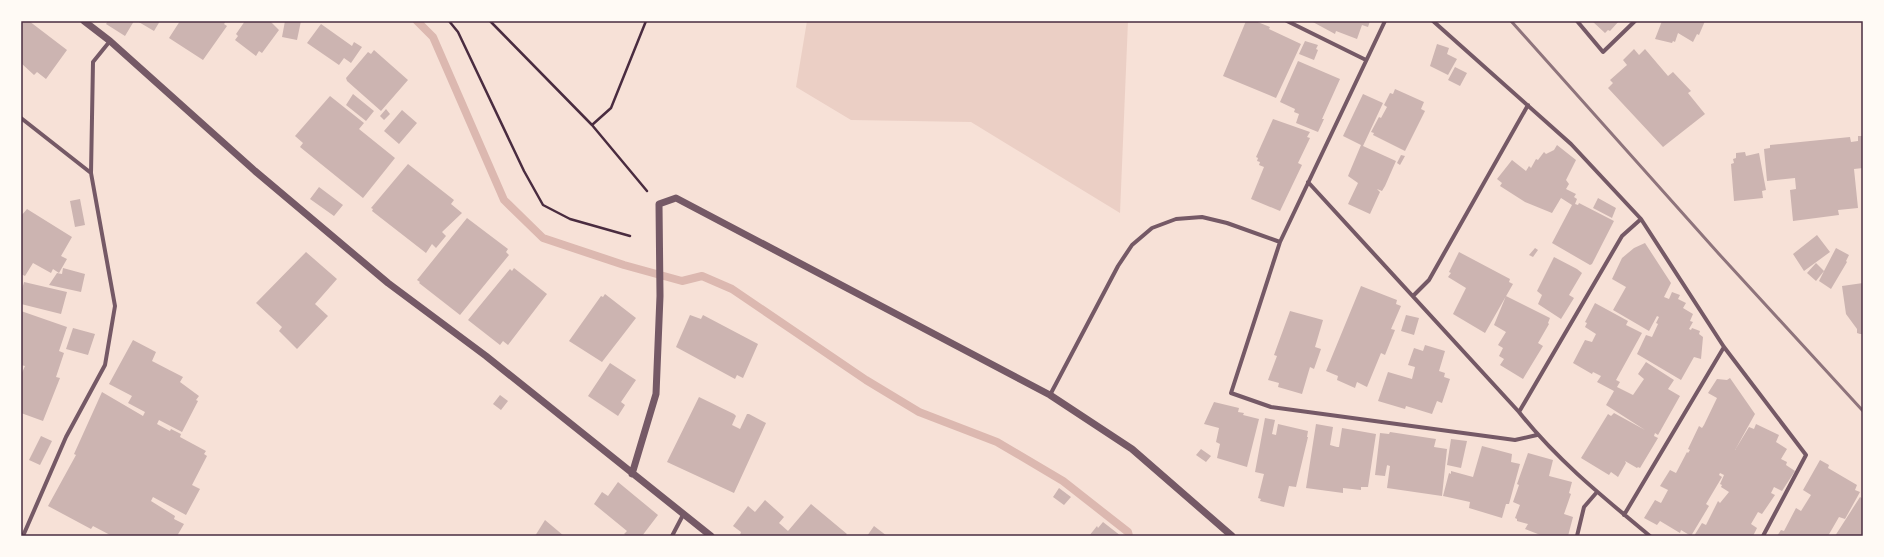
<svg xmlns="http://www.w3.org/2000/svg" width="1884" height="557" viewBox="0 0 1884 557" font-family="'DejaVu Sans',sans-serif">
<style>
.green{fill:#ebcfc5}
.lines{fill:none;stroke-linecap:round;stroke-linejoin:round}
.stream{stroke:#dcb8b0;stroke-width:8}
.building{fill:#ccb4b1}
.path{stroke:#4a2c40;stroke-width:2.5}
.minor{stroke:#755966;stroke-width:4}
.tertiary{stroke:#755966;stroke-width:7}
.rail{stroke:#8f747c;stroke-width:3}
.neatline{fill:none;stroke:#4a2c40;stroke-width:1.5}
</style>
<rect width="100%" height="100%" fill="#f7e1d7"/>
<path class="green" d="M807 21H1128L1120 213 971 122 851 120 796 87Z"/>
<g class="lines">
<path class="stream" d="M417 21 433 37 504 200 543 238 624 265 682 281 702 276 732 289 866 380 919 412 997 442 1063 481 1128 532 1129 536"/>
</g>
<path class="building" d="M21 21H29L67 50 46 79 37 72 34 75 21 63Z
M108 21H134L125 36 106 24Z
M137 21H160L154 31Z
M180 21H226L224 24 227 26 203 60 169 38Z
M245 21H270L279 30 262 53 259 51 256 56 235 40 238 36 236 34Z
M285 21H301L297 40 282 37Z
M1246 21H1255L1270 27 1269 29 1301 44 1276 98 1223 76Z
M1311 21H1370L1368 27 1362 25 1357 39 1336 31 1335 34Z
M1592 21H1619L1610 31 1608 30 1605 33Z
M1662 21H1705L1699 35 1697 34 1693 42 1678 33 1675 42 1673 41 1672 43 1655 39Z
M321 24 352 46 354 42 362 47 351 63 344 58 339 65 307 43Z
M1305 41 1318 45 1316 49 1318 50 1314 60 1299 54Z
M1437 44 1449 48 1447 54 1457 59 1448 75 1430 66Z
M1634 49 1639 55 1645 49 1668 76 1673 72 1691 91 1688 93 1705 114 1663 147 1608 88 1613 83 1610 80 1627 65 1623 60Z
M374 50 408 80 381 111 347 81 346 78 368 52 371 54Z
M1298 61 1340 79 1322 119H1324L1318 132 1296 123 1299 114 1294 112 1295 109 1280 102Z
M1455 67 1467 73 1460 86 1448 80Z
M1395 89 1424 102 1421 109 1425 111 1405 151 1373 135 1374 133 1371 132 1379 117 1381 118 1387 107 1384 105 1390 93 1393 94Z
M353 94 374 111 366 121 346 105Z
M1363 94 1383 103 1363 146 1396 161 1385 186 1382 191 1377 189 1380 192 1370 214 1348 204 1358 183 1348 176 1361 145 1343 136Z
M330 96 364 123 359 129 395 158 363 198 300 147 303 143 295 136Z
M386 109 390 114 384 120 380 116Z
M402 110 417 123 399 144 384 131Z
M1273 119 1310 132 1307 137 1310 138 1298 163 1302 165 1280 211 1251 199 1264 167 1259 165 1260 162 1257 161 1258 158 1256 157Z
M1858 136H1863V168L1854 169 1858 208 1838 210 1839 215 1793 221 1790 190 1796 189 1795 178 1767 181 1764 149 1770 148V145L1850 137 1851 142 1858 141Z
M1557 145 1576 160 1566 180 1569 184 1566 189 1576 194 1574 197 1577 199 1575 204 1578 205 1579 203 1614 221 1592 264 1590 265 1552 243 1572 205 1561 198 1552 213 1525 202 1500 186 1502 183 1497 179 1512 160 1526 171 1529 166 1531 168 1536 159 1538 160 1544 152 1546 154 1554 150Z
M1745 152 1746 156 1759 153 1766 190 1762 191 1763 198 1734 201 1731 164 1734 163 1733 159 1736 158V153Z
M1401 155 1405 156 1400 165 1397 163Z
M408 164 454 200 451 204 462 213 442 232 446 236 436 248 432 244 426 253 372 211 373 209 371 208Z
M319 187 343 205 334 216 310 199Z
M1598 198 1616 208 1612 218 1593 208Z
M80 199 85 225 75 227 70 201Z
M27 209 72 237 61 256 67 259 59 273 53 269 51 273 33 263 25 276 21 274V216Z
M467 218 508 249 506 252 509 255 460 315 419 283 420 282 417 280Z
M1817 235 1830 252 1804 271 1793 254Z
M1645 243 1671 283 1664 297 1669 299 1672 292 1680 295 1678 299 1686 303 1683 308 1693 314 1690 321 1693 322 1689 329 1691 330 1692 328 1700 331 1699 334 1703 337 1701 359 1694 357 1681 380 1637 354 1646 335 1652 337 1658 324 1656 323 1659 317 1657 316 1649 331 1613 310 1626 287 1612 279 1622 258 1634 248Z
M1535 248 1538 250 1533 257 1529 255Z
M1836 248 1849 255 1846 261 1847 262 1831 289 1819 281 1824 271 1816 281 1807 273 1816 263 1824 271Z
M306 252 337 279 315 304 328 316 297 349 279 331 282 327 256 303Z
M1459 252 1510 279 1509 282 1513 284 1485 333 1453 314 1466 288 1448 277 1451 273 1449 272Z
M1554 257 1577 269 1582 273 1569 295 1574 298 1561 319 1538 304 1542 295 1537 291Z
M63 268 85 274 81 292 49 285 57 273 62 274Z
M514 268 547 294 508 345 503 341 500 345 468 320 510 269 512 271Z
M24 282 67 292 61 314 21 304V293Z
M1863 283V334H1860L1857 333V329L1846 314 1842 286Z
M1361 286 1397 300 1396 304 1401 306 1391 329 1395 330 1385 355 1381 353 1367 387 1357 382 1355 388 1337 380 1338 376 1326 371Z
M605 294 636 318 602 362 569 341 601 296 603 297Z
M1506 296 1550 318 1548 323 1549 324 1538 343 1543 346 1523 379 1500 365 1504 359 1499 356 1503 348 1498 345 1506 332 1494 325Z
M1595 303 1628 321 1626 325 1642 333 1616 380 1620 382 1617 387 1633 395 1644 379 1638 374 1646 362 1674 380 1668 389 1680 396 1658 435 1655 433 1654 436 1658 438 1640 468 1638 467 1637 468 1625 461 1626 463 1618 477 1611 472 1609 475 1581 458 1608 414 1611 416 1614 413 1645 430 1606 405 1614 391 1597 382 1601 376 1593 372 1592 374 1573 363 1585 340 1592 342 1596 334 1585 327 1587 323 1585 322Z
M21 311 67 327 59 351 64 353 56 377 60 378 43 421 21 413V375L25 366 21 365Z
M1290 311 1323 320 1315 347 1321 349 1314 369 1310 367 1302 394 1278 387 1279 383 1268 380 1277 356 1274 355Z
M690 315 701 319 703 315 758 344 743 378 737 375 735 379 676 347Z
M1406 315 1419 318 1414 335 1401 331Z
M73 328 95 334 88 355 66 349Z
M133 340 156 352 152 361 183 377 180 382 199 396 196 400 198 401 182 432 159 420 157 424 170 431 171 429 181 434 180 437 206 451 204 454 207 456 192 485 200 489 186 515 153 497 151 501 175 516 174 519 184 524 177 536H112L93 526 91 529 48 506 76 455 74 454 102 392 143 416 145 412 128 403 132 396 109 384Z
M1425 345 1445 351 1439 371 1445 373 1444 377 1450 379 1442 403 1437 401 1432 414 1406 406 1405 409 1378 401 1388 372 1412 379 1415 367 1408 365 1414 348 1423 351Z
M610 363 636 380 621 402 625 405 618 416 588 396Z
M1730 378 1755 414 1735 450 1749 427 1754 429 1756 424 1779 435 1776 442 1787 449 1781 459 1787 462 1786 465 1795 471 1782 491 1774 487 1771 493 1775 495 1762 514 1758 512 1751 524 1757 528 1753 536H1694L1702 523 1706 525 1718 501 1720 503 1729 492 1721 487 1722 485 1720 484 1724 475 1720 473 1719 475 1722 477 1706 504 1709 506 1691 536 1681 530 1680 533 1660 521 1657 525 1644 518 1655 500 1661 503 1668 490 1660 486 1670 470 1676 473 1687 452 1688 453 1690 450 1688 449 1699 426 1702 428 1704 425 1717 398 1708 393 1717 379 1727 380Z
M500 395 508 401 501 410 493 404Z
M699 397 734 414 736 416 732 425 740 429 747 414H749L766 423 734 493 667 462Z
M1214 402 1239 408 1238 412 1244 413 1243 415 1259 419 1247 467 1217 458 1220 444 1216 442 1219 428 1204 424Z
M1265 418 1275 420 1272 434 1276 435 1278 424 1308 431 1307 437H1308L1296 487 1289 486 1284 507 1260 501 1261 499 1258 498 1264 474 1255 472Z
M1316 424 1333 427 1330 445 1337 447H1339L1342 428 1376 434 1368 487H1361V490L1343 488V493L1306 488Z
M1390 432 1436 439 1434 447 1447 449 1442 496 1387 488 1390 466 1387 465 1388 460 1385 476 1375 475 1380 433 1389 434Z
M41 436 52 441 40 465 29 460Z
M1451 439 1467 441 1461 468 1447 465Z
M1482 446 1512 454 1511 462 1520 464 1509 504H1506L1502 518 1469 508 1470 502 1443 496 1449 473 1451 474V471L1473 477Z
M1201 449 1211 456 1206 462 1196 455Z
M1528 453 1553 460 1549 476 1572 482 1569 493 1571 494 1564 514 1573 517 1568 536H1543L1525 529 1528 524 1517 521V519L1515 518 1520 505 1513 502 1519 485 1517 484Z
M1820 460 1829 465 1828 468 1857 485 1855 490 1860 492 1845 519 1839 517 1828 536H1777L1781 530 1784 531 1796 508 1801 511 1811 495 1803 490Z
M618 482 658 515 642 536H627L624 534 627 531 594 504 602 492 608 496Z
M1059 488 1071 497 1064 505 1053 497Z
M1860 497 1863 499V536H1835Z
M765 500 784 517 779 523 788 531 811 504 847 534 845 536H742L740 535 741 532 733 526 748 506 755 512Z
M545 520 564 536H535Z
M1103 522 1121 536H1089L1097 526 1098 528Z
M874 526 887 536H867Z"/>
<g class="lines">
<path class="path" d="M449 21 458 32 524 171 543 205 570 219 630 236
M490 21 592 125 647 191
M592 125 611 108 646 21"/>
<path class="minor" d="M1287 21 1366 60
M1385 21 1280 242 1231 393 1271 407 1515 440 1537 435
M1433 21 1571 144 1641 219 1724 347 1806 455 1763 536
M1577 21 1603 52 1635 21
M21 118 91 173
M1308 182 1519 412C1557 460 1603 497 1650 536
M1413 296 1429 280 1528 105
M1050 395 1118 266 1132 245 1152 228 1176 219 1202 217 1227 223 1280 242
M1519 412 1622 236 1641 219
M1624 515 1724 347
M23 536 66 437 105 365 115 306 91 173 93 62 110 41
M672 536 683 515
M1577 536 1584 507 1597 492"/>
<path class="tertiary" d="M84 21 110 41 255 171 388 283 486 356 711 536
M632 474 656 394 660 296 659 204 676 198 1050 395 1132 449 1232 536"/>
<path class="rail" d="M1511 21 1719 254 1863 411"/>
</g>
<rect width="1884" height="557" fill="none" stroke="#fffaf5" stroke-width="44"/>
<rect x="22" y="22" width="1840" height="513" class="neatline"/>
</svg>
